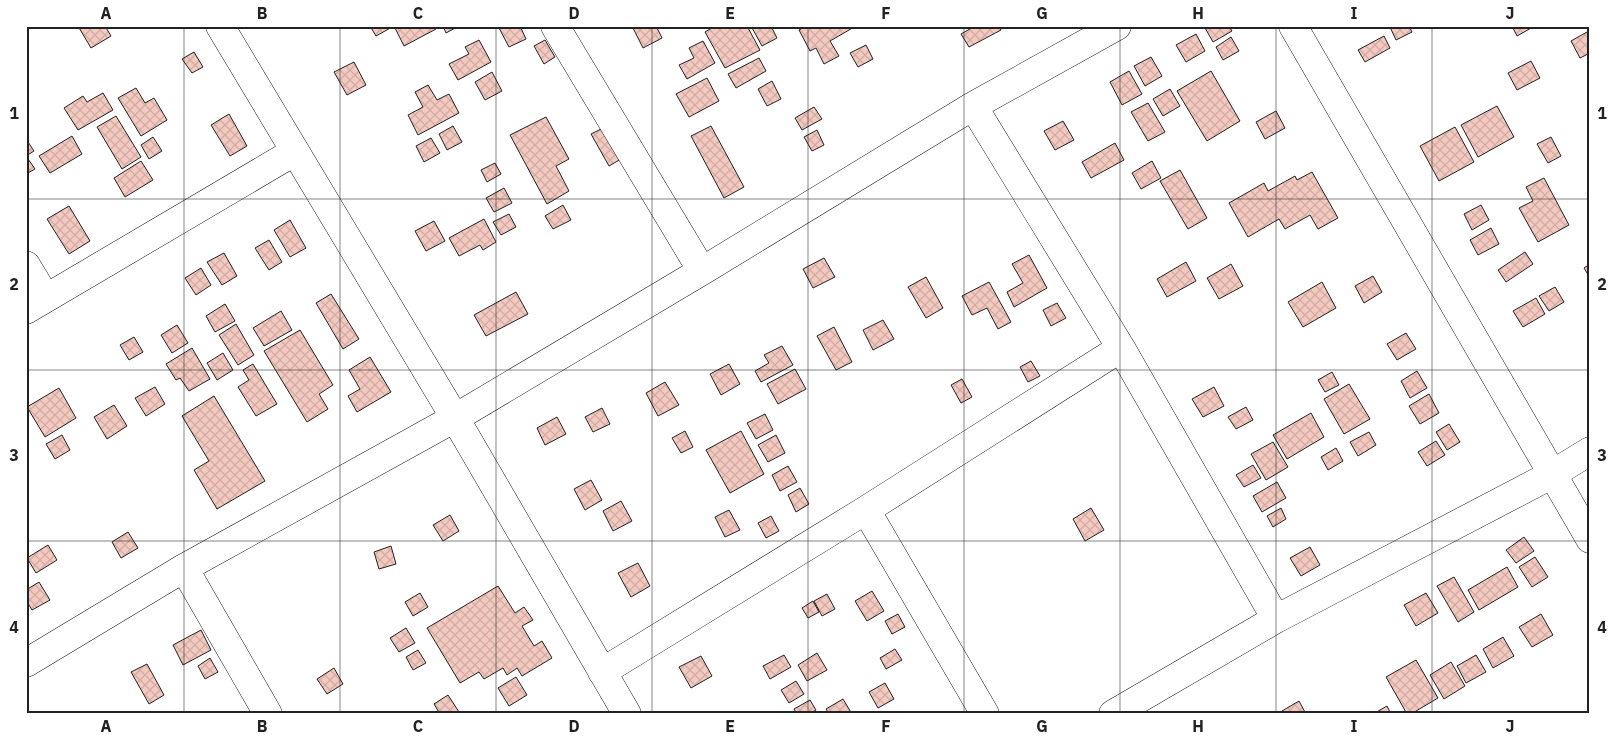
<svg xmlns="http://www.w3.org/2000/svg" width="1616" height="740" viewBox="0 0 1616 740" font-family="'IBM Plex Sans',sans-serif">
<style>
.building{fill:url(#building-cross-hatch);stroke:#222}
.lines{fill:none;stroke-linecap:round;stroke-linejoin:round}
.minor-casing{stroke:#222;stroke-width:29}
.minor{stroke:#fff;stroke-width:28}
.grid{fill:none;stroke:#222;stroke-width:1;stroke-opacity:0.55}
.neatline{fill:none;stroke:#222;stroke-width:2}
.grid-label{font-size:16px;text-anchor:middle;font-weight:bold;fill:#222}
</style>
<defs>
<pattern id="building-cross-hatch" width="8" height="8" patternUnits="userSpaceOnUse" patternTransform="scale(1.25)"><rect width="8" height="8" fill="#f3c9c0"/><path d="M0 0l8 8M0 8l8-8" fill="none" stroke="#d0aca5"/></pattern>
</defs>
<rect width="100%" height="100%" fill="#fff"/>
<path class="building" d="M78 26H105L111 36 91 48Z
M370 26H394L376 36Z
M398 26H435L436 29 404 46 395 28Z
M443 26H459L446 33Z
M503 26H520L526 39 509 47 499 28Z
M632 26H656L662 38 643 48Z
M715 26H747L760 50 725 68 705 32Z
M751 26H771L777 38 762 46Z
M806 26H856L830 41 839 56 824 64 816 48 810 51 799 30Z
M975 26H999L1001 30 969 47 961 34Z
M1204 26H1229L1232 31 1213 42Z
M1392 26H1409L1412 32 1396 40 1390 27Z
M1512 26H1533V27L1517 36Z
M1587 32 1590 36V53L1580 58 1571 41Z
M1196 34 1205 51 1186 62 1176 45Z
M1384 36 1390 48 1365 62 1358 50Z
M1231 37 1239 51 1223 60 1216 47Z
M479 40 491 62 458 80 449 64 469 54 465 47Z
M545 40 555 57 544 64 534 46Z
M703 41 715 63 687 79 679 65 694 58 689 48Z
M866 45 873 59 858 67 850 53Z
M194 52 203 67 192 73 182 59Z
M1151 57 1162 76 1145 86 1134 66Z
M759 58 766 71 736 88 728 74Z
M1531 61 1540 78 1517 90 1508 73Z
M354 62 366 85 347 95 334 72Z
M1129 71 1142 94 1122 105 1110 82Z
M1211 71 1240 121 1207 141 1177 91Z
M492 72 502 91 485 100 475 82Z
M707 78 719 101 689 117 676 94Z
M772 81 781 99 767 106 758 89Z
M428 85 437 100 449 94 459 113 418 135 408 115 423 107 415 92Z
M136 88 145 103 154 98 167 120 141 136 118 98Z
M1170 89 1180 106 1163 116 1153 99Z
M103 93 113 110 78 130 64 108 83 96 87 102Z
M1148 103 1165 132 1148 141 1131 112Z
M1497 106 1514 137 1478 157 1461 125Z
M814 107 822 119 802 130 795 118Z
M1276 111 1285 128 1265 139 1256 122Z
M229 114 247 146 230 156 211 125Z
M116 116 141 157 122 169 97 127Z
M546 117 569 159 556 166 569 191 547 204 510 135Z
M1063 121 1074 140 1055 150 1044 131Z
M453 126 462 142 447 150 439 134Z
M711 126 744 187 724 198 691 136Z
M1455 127 1474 162 1439 181 1420 146Z
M603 128 621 159 609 166 591 134Z
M817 130 824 145 812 151 804 137Z
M72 136 82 154 50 173 39 156Z
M153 137 162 151 149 159 141 145Z
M1551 137 1561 156 1548 163 1537 144Z
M431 138 440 153 424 162 416 146Z
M26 139 34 151 26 156Z
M1115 143 1124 160 1091 178 1082 162Z
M26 156 35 169 26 174Z
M141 161 153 180 125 197 114 178Z
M1152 161 1161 178 1141 189 1132 173Z
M495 163 501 174 487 182 481 170Z
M1180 170 1207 218 1188 229 1160 181Z
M1312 172 1338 218 1318 229 1310 215 1285 229 1279 219 1248 237 1229 203 1264 183 1268 191 1295 176 1297 180Z
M1544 178 1569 225 1538 242 1519 208 1533 201 1526 187Z
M504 188 512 203 494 212 486 198Z
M563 205 571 220 553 229 545 216Z
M1481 205 1489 220 1472 230 1464 214Z
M69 206 90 241 69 254 47 219Z
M509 214 516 227 501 235 493 222Z
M484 219 496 242 483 250 480 245 459 256 449 238Z
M290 220 306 248 290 257 274 230Z
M434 221 445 241 426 251 415 231Z
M1491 228 1499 244 1478 255 1470 240Z
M269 240 282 262 269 270 255 248Z
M1525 252 1533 264 1506 282 1498 270Z
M224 253 237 276 222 285 207 262Z
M1029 255 1047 288 1014 307 1007 292 1023 283 1012 264Z
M824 258 835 277 813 288 803 269Z
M1186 262 1196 281 1167 297 1157 279Z
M1231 264 1243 286 1219 299 1207 278Z
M1590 264V278L1584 268Z
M201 268 211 285 196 295 185 278Z
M1373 276 1382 292 1364 303 1355 286Z
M926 277 943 308 926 318 908 287Z
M989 282 1011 322 998 329 987 308 972 315 962 296Z
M1322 282 1336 308 1303 327 1288 302Z
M1555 287 1564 302 1549 311 1539 296Z
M516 292 528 314 486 336 474 315Z
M331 294 359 339 343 349 316 303Z
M1536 298 1545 314 1523 327 1513 311Z
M1057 303 1066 318 1051 326 1043 310Z
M225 304 235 321 215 332 206 316Z
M281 311 292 330 264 346 253 328Z
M883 320 894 339 873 350 863 330Z
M236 324 254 355 238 365 219 335Z
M177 325 188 343 172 353 161 335Z
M834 327 852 362 836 370 817 336Z
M300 330 333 385 319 394 328 409 307 422 264 351Z
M1406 333 1416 349 1397 360 1387 344Z
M134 337 143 352 129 360 120 345Z
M782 346 793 365 761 382 755 371 769 363 764 355Z
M192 348 210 379 189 391 180 378 176 380 166 364Z
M223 353 233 370 217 380 207 363Z
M370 357 391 392 357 412 348 396 360 389 349 370Z
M1031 361 1040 376 1028 382 1020 367Z
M253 364 277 404 256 416 238 387 249 380 243 370Z
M729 364 740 384 721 395 710 374Z
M795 369 806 389 778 404 767 384Z
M1417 371 1427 388 1410 398 1401 381Z
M1332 372 1339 385 1325 392 1318 380Z
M962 379 972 397 961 403 951 385Z
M665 382 679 405 658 416 646 393Z
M1349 384 1370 419 1344 434 1324 399Z
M155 387 165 404 146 416 135 398Z
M1214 387 1224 406 1203 417 1192 399Z
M59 388 76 418 45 437 27 407Z
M1429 394 1439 413 1420 424 1409 406Z
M214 396 265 481 217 509 194 470 209 461 182 416Z
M114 405 127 426 107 439 94 417Z
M1246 407 1253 420 1236 429 1228 417Z
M602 408 610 424 593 432 585 417Z
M1311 413 1324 437 1287 459 1273 435Z
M765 414 773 430 756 439 747 423Z
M557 417 566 434 545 445 537 428Z
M1449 424 1460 442 1447 450 1436 432Z
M685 431 693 447 681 453 672 438Z
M741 431 764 474 730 493 706 450Z
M1369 432 1376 445 1358 456 1350 442Z
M62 435 70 450 55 459 46 444Z
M776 435 785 453 768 462 758 445Z
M1436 441 1445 455 1427 466 1418 452Z
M1273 442 1288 467 1266 480 1251 454Z
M1336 448 1343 461 1328 470 1321 457Z
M1253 465 1261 478 1244 487 1236 475Z
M788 466 797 482 780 491 772 475Z
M591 480 602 500 585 510 574 489Z
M1277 482 1286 498 1262 512 1253 496Z
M800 488 809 504 796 512 788 495Z
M621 501 632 521 613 531 603 511Z
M1091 508 1104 530 1085 541 1073 519Z
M1281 508 1286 519 1273 527 1267 516Z
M729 510 740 530 725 537 715 517Z
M450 515 459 531 443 541 433 525Z
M771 516 779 531 766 538 758 523Z
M128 532 138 548 121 558 112 542Z
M1524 537 1534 551 1516 563 1506 550Z
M48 545 57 560 36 573 27 558Z
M391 546 396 564 379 569 374 552Z
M1310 547 1320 565 1301 576 1290 558Z
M1535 557 1548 577 1532 587 1519 567Z
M638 563 650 586 631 597 618 573Z
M1507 567 1518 587 1479 610 1468 590Z
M1454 577 1474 612 1458 622 1437 586Z
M39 582 50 600 32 610 26 600V590Z
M498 586 515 613 524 607 533 620 522 626 534 646 542 641 552 658 522 676 517 668 507 675 503 668 484 679 479 672 460 683 427 628Z
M872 591 884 611 867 621 855 601Z
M420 593 428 607 413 616 405 602Z
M1426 593 1438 613 1416 626 1404 605Z
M827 594 835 609 822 616 814 601Z
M813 601 819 612 808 618 802 608Z
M898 614 905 627 892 634 885 621Z
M1541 614 1553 635 1532 647 1519 627Z
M406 628 415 643 399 652 390 638Z
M201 630 211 650 183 665 173 645Z
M1503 637 1514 656 1493 668 1483 649Z
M895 649 902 660 886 669 880 658Z
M418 650 426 663 413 670 406 657Z
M817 653 827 670 807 681 798 665Z
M784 655 791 667 770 679 763 666Z
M1476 655 1486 672 1466 683 1457 666Z
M701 656 712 676 691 688 679 667Z
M210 658 218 672 205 679 198 666Z
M1416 660 1438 698 1411 714H1407L1386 677Z
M1451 662 1465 686 1444 699 1430 675Z
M147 664 164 695 149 704 131 672Z
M334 668 343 684 327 694 317 679Z
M516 677 527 695 509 706 498 688Z
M796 681 804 694 789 703 781 690Z
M885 683 894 699 878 708 869 692Z
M448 695 459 712 456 714H440L434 704Z
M843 699 852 714H829L826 709Z
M810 700 816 710 809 714H797L794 709Z
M1299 701 1306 714H1283L1282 711Z
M1387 706 1391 714H1373Z"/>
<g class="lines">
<defs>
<path id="minor" d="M220 26 455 418 627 714
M555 26 702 271
M1293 26 1590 539
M973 106 1121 348 1276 619
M26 265 46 298
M26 310 294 152
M866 510 985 714
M184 568 268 714
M26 663 184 568 455 418 702 271 973 106 1117 26
M602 672 866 510 1121 348
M1113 714 1276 619 1551 475 1590 451"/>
</defs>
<use href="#minor" class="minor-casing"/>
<use href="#minor" class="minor"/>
</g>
<path class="grid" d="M184 26V714M340 26V714M496 26V714M652 26V714M808 26V714M964 26V714M1120 26V714M1276 26V714M1432 26V714M26 199H1590M26 370H1590M26 541H1590"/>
<rect width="1616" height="740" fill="none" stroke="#ffffff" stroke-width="55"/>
<rect x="28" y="28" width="1560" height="684" class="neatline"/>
<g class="grid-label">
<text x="106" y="19">A</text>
<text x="262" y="19">B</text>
<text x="418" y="19">C</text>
<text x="574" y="19">D</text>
<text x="730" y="19">E</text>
<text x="886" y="19">F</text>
<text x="1042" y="19">G</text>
<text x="1198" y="19">H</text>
<text x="1354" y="19">I</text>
<text x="1510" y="19">J</text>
<text x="14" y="119">1</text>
<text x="1602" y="119">1</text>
<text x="14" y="290">2</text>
<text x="1602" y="290">2</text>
<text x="14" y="461">3</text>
<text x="1602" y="461">3</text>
<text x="14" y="633">4</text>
<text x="1602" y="633">4</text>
<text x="106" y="732">A</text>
<text x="262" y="732">B</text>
<text x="418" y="732">C</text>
<text x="574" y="732">D</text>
<text x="730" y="732">E</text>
<text x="886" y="732">F</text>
<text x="1042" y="732">G</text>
<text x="1198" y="732">H</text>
<text x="1354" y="732">I</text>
<text x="1510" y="732">J</text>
</g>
</svg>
